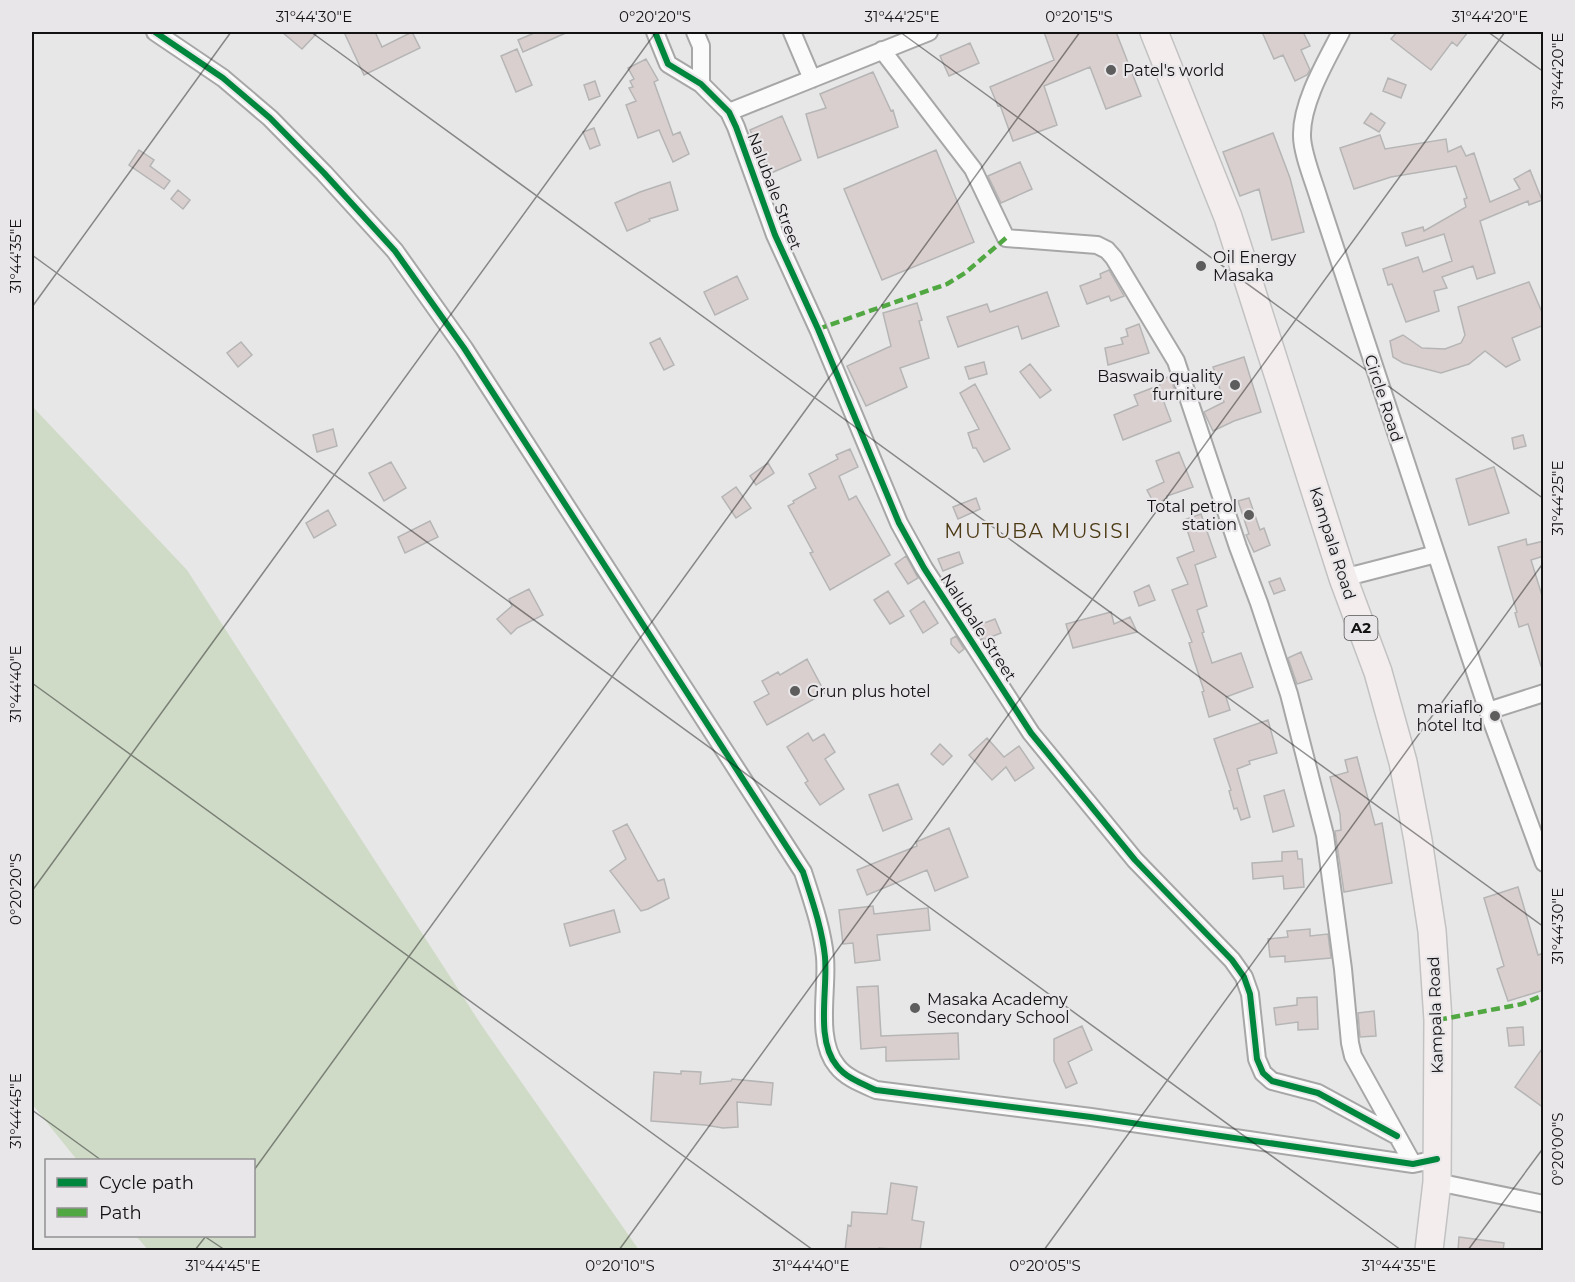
<svg xmlns="http://www.w3.org/2000/svg" width="1575" height="1282" viewBox="0 0 1575 1282" font-family="Montserrat,sans-serif">
<style>
.green{fill:#cfdbc7}
.building{fill:#d9cfce;stroke:#b6b5b5;stroke-width:1.5}
.lines{fill:none;stroke-linecap:round;stroke-linejoin:round}
.street-casing{stroke:#a7a7a7;stroke-width:20}
.primary-casing{stroke:#c2c2c2;stroke-width:30}
.street{stroke:#fbfbfb;stroke-width:16}
.primary{stroke:#f3eeed;stroke-width:27}
.quiet{stroke:#51a842;stroke-width:4.5;stroke-dasharray:9 4.5;stroke-linecap:butt}
.cycleway-casing{stroke:#e8e6e8;stroke-width:10}
.cycleway{stroke:#00873e;stroke-width:6}
.ticks{fill:none;stroke:#131213;stroke-width:1.5;stroke-opacity:0.45}
.poi-dot{fill:#5d5d5d;stroke:#e8e6e8;stroke-width:2}
.labels{text-anchor:middle;stroke-width:4.5;stroke-linejoin:round;paint-order:stroke}
.shield{fill:#e8e6e8;stroke:#535253;stroke-width:1.5}
.shield-label{font-size:15px;font-weight:bold;fill:#131213}
.poi-label{font-size:16px;fill:#131213;stroke:#e8e6e8;text-anchor:start}
.street-label{font-size:16px;fill:#131213;stroke:#e8e6e8}
.quarter-label{font-size:20px;letter-spacing:1.5px;fill:#4d3c15;stroke:#e8e6e8}
.neatline{fill:none;stroke:#131213;stroke-width:2}
.ticks-label{font-size:15px;text-anchor:middle;fill:#131213}
</style>
<rect width="100%" height="100%" fill="#e7e7e7"/>
<path class="green" d="M32 406 187 570 482 1026 639 1250H148L136 1236H254V1160H77L32 1104Z"/>
<path class="building" d="M282 32H318L302 49Z
M344 32H375L382 47 412 32 420 48 364 75Z
M531 32H568L523 52 518 40 532 34Z
M1044 32H1116L1141 96 1106 109 1090 67 1044 86 1057 125 1013 141 1000 105 998 106 990 87 1054 60Z
M1262 32H1303L1310 46 1301 50 1310 70 1307 75 1295 81 1283 55 1274 59Z
M1397 32H1468L1457 46 1452 42 1431 70 1391 39Z
M970 43 979 63 949 76 940 56Z
M517 49 532 85 516 92 501 56Z
M646 59 658 80 654 82 673 135 680 132 689 154 673 162 659 130 638 138 626 105 636 101 629 88 633 87 630 81 634 79 628 68Z
M873 72 891 111 893 110 898 127 818 158 806 114 826 108 820 94Z
M1388 78 1406 85 1401 98 1383 91Z
M595 81 600 96 589 100 584 85Z
M1371 113 1385 123 1379 132 1364 123Z
M782 116 801 160 769 174 750 130Z
M594 128 600 145 590 149 583 132Z
M1273 133 1290 178 1304 232 1272 240 1259 189 1240 196 1223 152Z
M1380 135 1385 149 1446 139 1448 152 1461 146 1466 156 1474 153 1490 202 1520 189 1514 179 1530 170 1542 200 1529 205 1528 201 1480 221 1495 273 1477 279 1473 266 1442 277 1447 288 1434 291 1439 311 1406 322 1392 284 1388 285 1383 269 1418 257 1423 272 1452 261 1444 234 1406 246 1402 233 1423 227 1424 231 1466 207 1464 199 1467 198 1456 166 1391 177 1354 189 1340 148Z
M139 150 154 160 150 166 170 181 164 189 129 165Z
M936 150 974 242 882 280 844 189Z
M1020 162 1032 189 1001 203 988 176Z
M670 182 678 210 649 219 650 221 627 231 615 203 640 192Z
M178 190 190 200 183 209 171 199Z
M1109 270 1124 296 1111 301 1109 296 1087 304 1080 286 1101 278 1100 274Z
M737 276 748 299 715 315 704 292Z
M1529 282 1544 317V325L1512 338 1520 360 1506 367 1485 351 1469 364 1441 373 1403 363 1393 357 1390 341 1403 335 1422 348 1445 349 1461 343 1465 335 1458 307Z
M1047 292 1059 326 1022 339 1018 326 958 347 947 317 987 304 990 312Z
M917 303 922 320 919 321 929 358 900 368 907 387 866 406 847 366 891 346 883 313Z
M1139 324 1149 353 1108 365 1105 348 1123 344 1121 338 1128 336 1126 329Z
M660 338 674 365 664 370 650 343Z
M241 342 252 355 238 367 227 353Z
M1244 357 1261 412 1234 421 1213 431 1204 412 1224 402 1213 367Z
M984 362 987 374 969 379 965 367Z
M1030 364 1051 390 1040 398 1020 372Z
M1170 376 1175 391 1162 397 1171 421 1123 440 1114 415 1138 405 1134 395 1160 385 1159 381Z
M975 384 1010 449 984 462 976 448H973L968 433 979 429 960 393Z
M333 429 337 446 317 452 313 435Z
M1523 435 1526 446 1514 449 1512 438Z
M850 449 858 467 839 476 849 500 856 496 890 555 830 590 810 553 813 552 788 506 794 503 793 501 816 488 809 474 838 459 836 455Z
M1179 452 1193 487 1167 496V498L1155 505 1147 490 1164 482 1156 461Z
M391 462 406 488 384 501 369 473Z
M768 463 774 473 756 485 750 476Z
M1494 467 1509 513 1469 525 1456 479Z
M736 487 751 508 736 518 722 497Z
M976 498 980 509 958 519 953 507Z
M1249 498 1260 530 1264 528 1270 545 1254 552 1246 535 1249 534 1238 501Z
M328 510 336 525 314 538 306 523Z
M1201 514 1216 557 1195 565 1207 606 1197 610 1204 632 1202 633 1212 663 1241 653 1253 687 1226 697 1230 710 1209 717 1202 692 1204 691 1193 657 1189 643 1192 642 1172 590 1188 584 1177 558 1194 551 1184 520Z
M430 521 438 537 405 553 398 537Z
M1526 539 1527 545 1544 541V556L1531 560 1544 602V665L1541 666 1528 624 1519 627 1515 613 1517 612 1498 547Z
M959 552 963 563 943 571 938 559Z
M906 556 918 578 908 584 895 564Z
M1280 578 1285 590 1274 594 1269 582Z
M1149 585 1155 600 1139 606 1134 592Z
M529 589 543 615 517 628 511 634 497 619 512 606 509 599Z
M888 591 904 616 890 624 874 600Z
M924 601 938 623 923 633 910 611Z
M1111 612 1114 624 1130 617 1137 632 1073 648 1066 624Z
M995 619 1001 633 983 640 979 625Z
M956 636 964 649 959 653 951 644V639Z
M1301 652 1312 679 1297 684 1288 658Z
M807 659 825 693 767 725 754 702 769 694 762 681 778 672 780 675Z
M1268 720 1277 753 1249 761 1250 764 1237 769 1250 817 1241 820 1237 808 1234 809 1229 791 1231 790 1214 739Z
M808 733 813 741 824 734 835 752 825 759 844 789 820 805 805 783 808 781 787 747Z
M987 738 1004 757 1019 746 1034 768 1015 781 1006 767 992 780 969 755Z
M940 744 952 756 943 765 931 754Z
M1357 757 1375 825 1382 823 1392 883 1344 892 1335 831 1341 830 1340 814 1330 777 1348 772 1345 760Z
M898 784 912 819 883 831 869 795Z
M1284 790 1294 826 1273 832 1264 796Z
M627 824 658 881 664 879 669 898 648 909 641 911 610 871 626 859 613 831Z
M949 828 968 877 935 891 927 870 867 895 857 870 917 846 916 842Z
M1297 851 1298 859H1302L1304 887 1284 889 1283 876 1253 879 1252 863 1282 861V852Z
M1518 887 1538 955 1541 954 1544 960V990L1508 1001 1497 969 1504 966 1484 898Z
M873 906 874 914 928 908 930 930 877 935 880 960 855 963 853 943 843 944 839 910Z
M614 910 620 932 570 946 564 924Z
M1310 929V936L1328 934 1331 958 1285 962V956L1270 957 1268 939 1288 937 1287 931Z
M878 986 881 1036 958 1033 959 1059 886 1061V1047L861 1049 857 987Z
M1317 997 1318 1029 1298 1030V1022L1276 1025 1274 1008 1297 1005V998Z
M1374 1011 1376 1036 1360 1037 1358 1013Z
M1082 1026 1092 1050 1068 1062 1077 1083 1066 1088 1054 1061V1039Z
M1523 1027 1524 1045 1509 1046 1507 1028Z
M1544 1046V1108L1515 1087Z
M681 1071 701 1072 700 1084 731 1081 732 1079 773 1083 771 1105 737 1102 738 1127 723 1128 705 1125 651 1121 654 1072 681 1074Z
M891 1183 917 1187 912 1220 924 1222 920 1251 879 1248V1251H845L848 1225 851 1226 852 1212 887 1214Z
M1459 1237 1504 1243 1503 1251H1458Z"/>
<g class="lines">
<defs>
<path id="street" d="M155 32 223 78 270 118 324 173 395 251 464 348 803 872C812 900 822 928 825 957 828 990 815 1040 837 1066 846 1078 863 1084 876 1090L1091 1117 1413 1164 1437 1159
M655 32 668 64 701 84 729 112 736 127 775 235 818 329 899 523 924 568 1031 733 1135 860 1232 960 1244 977 1250 994 1257 1059 1263 1073 1272 1081 1318 1093 1397 1136
M695 32 701 46V84
M792 32 812 79
M1341 32C1326 61 1301 103 1302 136 1302 153 1314 182 1319 199L1488 711 1544 693
M882 50 973 169 1006 238 1097 245 1107 250 1114 258 1176 361 1238 547 1259 603 1289 694 1325 835 1343 969 1350 1043 1353 1056 1413 1164
M729 112 929 32
M1343 578 1436 554
M1488 711 1544 863
M1437 1182 1544 1204"/>
<path id="primary" d="M1154 32 1228 217 1343 578 1378 672 1403 762 1418 840 1432 931 1438 1020 1437 1182 1429 1250"/>
</defs>
<use href="#street" class="street-casing"/>
<use href="#primary" class="primary-casing"/>
<use href="#street" class="street"/>
<use href="#primary" class="primary"/>
<path class="quiet" d="M818 329 947 284 965 273 1006 238
M1438 1020 1522 1004 1544 995"/>
<defs>
<path id="cycleway" d="M155 32 223 78 270 118 324 173 395 251 464 348 803 872C812 900 822 928 825 957 828 990 815 1040 837 1066 846 1078 863 1084 876 1090L1091 1117 1413 1164 1437 1159
M655 32 668 64 701 84 729 112 736 127 775 235 818 329 899 523 924 568 1031 733 1135 860 1232 960 1244 977 1250 994 1257 1059 1263 1073 1272 1081 1318 1093 1397 1136"/>
</defs>
<use href="#cycleway" class="cycleway-casing"/>
<use href="#cycleway" class="cycleway"/>
</g>
<path class="ticks" d="M311 32 1544 927M900 32 1544 499M1488 32 1544 72M32 255 1401 1250M32 307 231 32M32 683 813 1250M32 891 656 32M32 1110 101 1160M254 1170 1080 32M204 1236 225 1250M195 1250 206 1236M619 1250 1505 32M1044 1250 1544 562M1468 1250 1544 1147"/>
<g class="poi-dot">
<circle cx="1111" cy="70" r="6"/>
<circle cx="1201" cy="266" r="6"/>
<circle cx="1235" cy="385" r="6"/>
<circle cx="1249" cy="515" r="6"/>
<circle cx="795" cy="691" r="6"/>
<circle cx="1495" cy="716" r="6"/>
<circle cx="915" cy="1008" r="6"/>
</g>
<g class="labels">
<rect class="shield" x="1344.5" y="616" width="33" height="24" rx="4.5"/>
<g class="shield-label">
<text x="1361" y="633">A2</text>
</g>
<g class="poi-label">
<text x="1123" y="76">Patel's world</text>
<text x="1213" y="263">Oil Energy<tspan x="1213" dy="18">Masaka</tspan></text>
<text x="1223" y="382" text-anchor="end">Baswaib quality<tspan x="1223" dy="18">furniture</tspan></text>
<text x="1237" y="512" text-anchor="end">Total petrol<tspan x="1237" dy="18">station</tspan></text>
<text x="807" y="697">Grun plus hotel</text>
<text x="1483" y="713" text-anchor="end">mariaflo<tspan x="1483" dy="18">hotel ltd</tspan></text>
<text x="927" y="1005">Masaka Academy<tspan x="927" dy="18">Secondary School</tspan></text>
</g>
<g class="street-label">
<text transform="translate(775 191) rotate(69)" y="6">Nalubale Street</text>
<text transform="translate(1384 398) rotate(72)" y="6">Circle Road</text>
<text transform="translate(1333 543) rotate(72)" y="6">Kampala Road</text>
<text transform="translate(979 627) rotate(57)" y="6">Nalubale Street</text>
<text transform="translate(1435 1015) rotate(-92)" y="6">Kampala Road</text>
</g>
<g class="quarter-label">
<text x="1038" y="538">MUTUBA MUSISI</text>
</g>
</g>
<rect width="1575" height="1282" fill="none" stroke="#e8e6e8" stroke-width="66"/>
<rect x="45" y="1159" width="210" height="78" fill="#e8e6e8" stroke="#939193" stroke-width="1.5"/>
<rect x="57" y="1178" width="30" height="9" fill="#00873e" stroke="#939193" stroke-width="1.5"/>
<text x="99" y="1189" font-size="18" fill="#131213">Cycle path</text>
<rect x="57" y="1208" width="30" height="9" fill="#51a842" stroke="#939193" stroke-width="1.5"/>
<text x="99" y="1219" font-size="18" fill="#131213">Path</text>
<rect x="33" y="33" width="1509" height="1216" class="neatline"/>
<g class="ticks-label">
<text x="314" y="22">31°44'30"E</text>
<text x="655" y="22">0°20'20"S</text>
<text x="902" y="22">31°44'25"E</text>
<text x="1079" y="22">0°20'15"S</text>
<text x="1490" y="22">31°44'20"E</text>
<text transform="translate(1558 71) rotate(-90)" y="5">31°44'20"E</text>
<text transform="translate(16 256) rotate(-90)" y="5">31°44'35"E</text>
<text transform="translate(1558 498) rotate(-90)" y="5">31°44'25"E</text>
<text transform="translate(16 684) rotate(-90)" y="5">31°44'40"E</text>
<text transform="translate(16 889) rotate(-90)" y="5">0°20'20"S</text>
<text transform="translate(1558 926) rotate(-90)" y="5">31°44'30"E</text>
<text transform="translate(16 1111) rotate(-90)" y="5">31°44'45"E</text>
<text transform="translate(1558 1149) rotate(-90)" y="5">0°20'00"S</text>
<text x="223" y="1271">31°44'45"E</text>
<text x="620" y="1271">0°20'10"S</text>
<text x="811" y="1271">31°44'40"E</text>
<text x="1045" y="1271">0°20'05"S</text>
<text x="1399" y="1271">31°44'35"E</text>
</g>
</svg>
